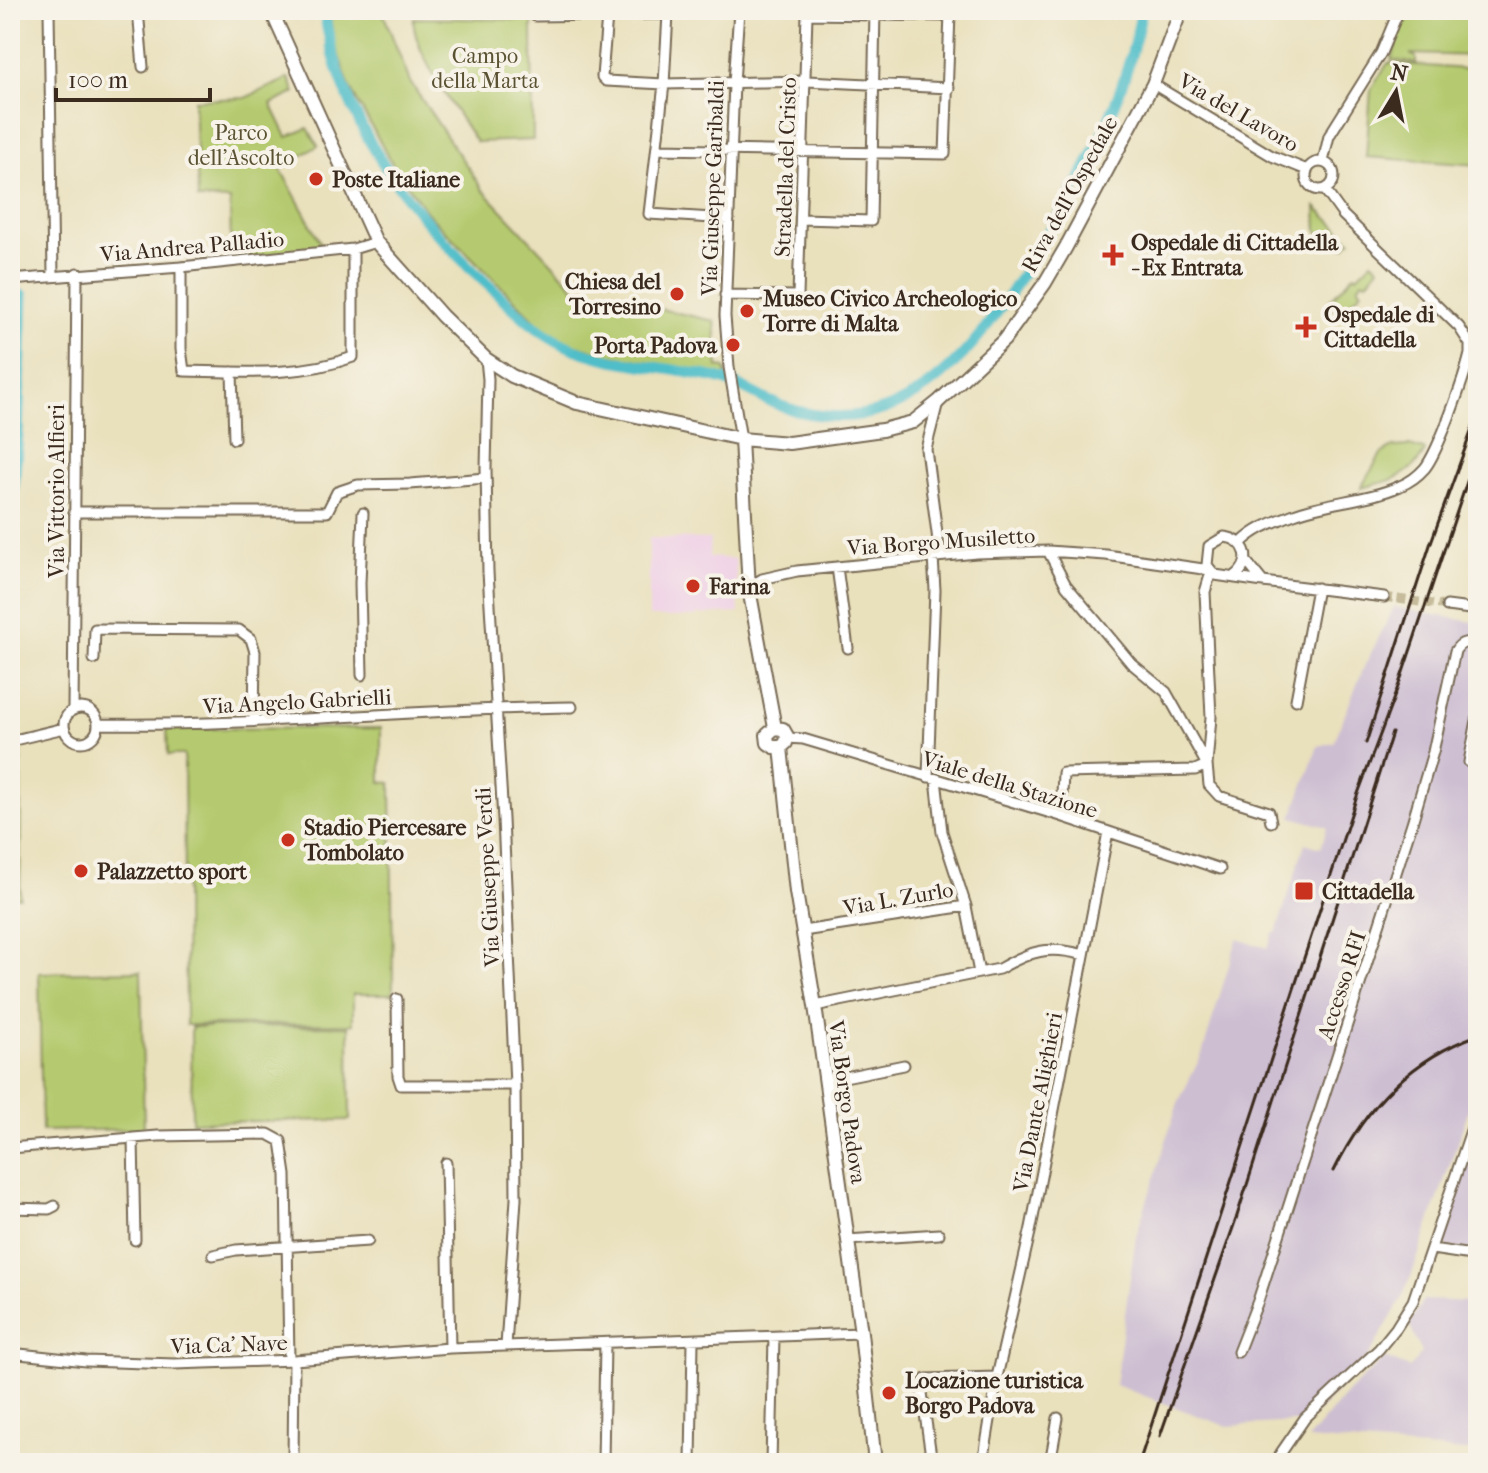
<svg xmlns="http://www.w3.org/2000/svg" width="1488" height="1473" viewBox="0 0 1488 1473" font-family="'IM FELL French Canon',serif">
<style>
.built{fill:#efd0e6}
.industrial{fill:#cdbed2}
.green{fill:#b5ca6f;stroke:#787a46;stroke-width:2}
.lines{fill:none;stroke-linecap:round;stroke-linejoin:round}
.canal{stroke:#50bec9;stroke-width:11}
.minor-tunnel{stroke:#c6bc9c;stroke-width:9;stroke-dasharray:9 4.5;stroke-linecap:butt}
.minor-casing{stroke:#786a55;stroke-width:13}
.tertiary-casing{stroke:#786a55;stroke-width:16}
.minor{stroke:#fff;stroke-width:9}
.tertiary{stroke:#fff;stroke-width:12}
.rail{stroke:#3b2a1e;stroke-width:3}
.poi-dot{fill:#c8321e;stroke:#f7f3e8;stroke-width:3}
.labels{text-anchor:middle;stroke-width:8;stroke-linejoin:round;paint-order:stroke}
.park-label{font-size:22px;fill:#5a5232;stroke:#f7f3e8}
.street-label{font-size:22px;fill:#3b2a1e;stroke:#f7f3e8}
.poi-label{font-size:22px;font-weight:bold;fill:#3b2a1e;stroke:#f7f3e8;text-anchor:start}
</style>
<rect width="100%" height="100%" fill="#f7f3e8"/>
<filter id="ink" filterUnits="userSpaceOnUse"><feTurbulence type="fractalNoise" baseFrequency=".0125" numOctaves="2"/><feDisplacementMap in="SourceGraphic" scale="16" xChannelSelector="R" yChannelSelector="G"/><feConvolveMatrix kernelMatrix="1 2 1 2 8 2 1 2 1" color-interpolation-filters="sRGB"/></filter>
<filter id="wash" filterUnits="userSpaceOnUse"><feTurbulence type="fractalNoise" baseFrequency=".006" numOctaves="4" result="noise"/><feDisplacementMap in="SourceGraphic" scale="32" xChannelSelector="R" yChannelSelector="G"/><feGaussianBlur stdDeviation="1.8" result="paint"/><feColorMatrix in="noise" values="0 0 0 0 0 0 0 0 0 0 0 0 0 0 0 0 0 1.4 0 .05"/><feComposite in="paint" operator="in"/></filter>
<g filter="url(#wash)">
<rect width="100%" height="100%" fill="#e9e0bc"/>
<path class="built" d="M649 538 710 539 709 557 735 559 739 613 696 615V617H649Z"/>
<path class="industrial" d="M1394 607 1478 623V1083L1412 1274 1400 1302 1367 1359 1309 1421 1226 1426 1115 1385 1136 1236 1178 1103 1202 1054 1237 939 1268 948 1273 933H1276L1305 843 1321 848 1327 827 1292 817 1318 746 1334 742 1364 667Z
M1478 1130V1252L1449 1248 1441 1240Z
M1423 1300 1478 1302V1452L1308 1439 1348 1392 1385 1358 1409 1368 1422 1353 1409 1324Z"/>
<path class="green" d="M329 10H382L410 82 483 190 578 291 715 321 718 367 725 368 727 376 606 354 570 343 542 327 430 216 392 163 351 90 334 42Z
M1409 10H1478V56L1410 54 1416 57V63L1391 60Z
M414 18 532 20 533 140 476 142C460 117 409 46 414 18Z
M1388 63 1478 70V165L1366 157 1371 89Z
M289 78 295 93 271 104 287 137 308 128 318 146 280 168 324 249 231 259 230 200 198 199 194 100 245 98Z
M1316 207 1351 240 1345 247 1331 242H1315L1321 235 1317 230Z
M1372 261 1379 267 1367 282 1363 280 1358 286 1362 291 1340 313 1331 306 1334 303 1330 300 1355 274 1357 276Z
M1409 446 1424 450 1425 452C1410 477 1388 482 1361 488L1381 454 1393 447Z
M381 728V782L391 783 393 994H353V1024L186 1025 184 755H168L167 729Z
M21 750 20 897H10V754Z
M141 971 144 1129 42 1131 39 973Z
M349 1026 350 1120 192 1122 191 1027Z"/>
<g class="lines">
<path class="canal" d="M324 10C340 121 406 209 487 284 511 306 534 330 565 345 612 367 674 366 724 380 740 385 754 394 769 401 804 417 848 422 885 409 961 382 1008 297 1048 233 1070 198 1091 162 1107 123 1123 87 1134 49 1142 10
M10 536 18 434 23 295"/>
</g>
</g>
<g filter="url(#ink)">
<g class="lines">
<path class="minor-tunnel" d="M1384 597 1447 606"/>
<defs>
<path id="minor" d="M49 10 53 276
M138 10 143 67
M535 10V16L668 14 664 84 649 214 729 219
M739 10 734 83 725 316 729 367 741 439
M607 16 602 77 606 81 664 84 807 81 949 88
M1153 84 1272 156 1307 170
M658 149 945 154 950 13
M1306 176a14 14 0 1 1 28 0a14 14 0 1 1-28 0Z
M1323 162 1329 136 1381 53 1399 10
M802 219 871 221 875 10
M181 267V349L184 371C240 372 300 377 353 357V249
M10 280 181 267 353 249 376 242
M725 295 798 296 807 14 950 16
M486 359 488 379 486 468 488 572 503 819 515 1085 516 1199 506 1346
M232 372 234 439
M938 402 926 449 940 556
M74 512H327L337 492 358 485 410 484 486 478
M1241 543C1256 528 1274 522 1294 514 1328 501 1367 501 1400 486 1410 482 1418 476 1425 468 1439 450 1464 379 1470 354V344L1459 327 1343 215 1325 190
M1048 551 1066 585 1131 663 1166 692 1207 765
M837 567 848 648
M1211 572 1205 592 1211 717 1207 765 1209 785 1219 796 1269 812 1271 822
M1234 577C1254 563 1247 539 1224 537L1209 546 1207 565 1215 575 1263 582 1246 561
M1263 582 1384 597
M752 585 762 579 797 571 976 553 1048 551 1106 555 1210 570
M1447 606 1478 610
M94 659 95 629 239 630 251 639 255 652 254 721
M362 675 360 583 363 513
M1296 700 1317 588
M64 725a17 17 0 1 1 34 0a17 17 0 1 1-34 0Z
M73 710 77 273
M1478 715 1469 762 1478 765
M98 724C256 727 414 709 572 707
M787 738 803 739 1061 816 1220 869
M10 741 64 728
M928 777 935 590 933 557
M1061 816 1063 773 1195 770 1207 765
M966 906 979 973
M803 931 966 906 942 832 936 779
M397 999 398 1076 401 1085H515
M815 1006 999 969C1030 951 1048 945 1084 955
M825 1081 904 1065
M133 1138 135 1240
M10 1148 158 1136 268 1134 281 1141 286 1175 289 1360
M446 1163 450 1348
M10 1208 49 1209 55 1206
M847 1240 939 1234
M1432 1249 1478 1256
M213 1255 236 1250 368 1241
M1238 1352 1258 1301 1412 823 1433 752 1455 651C1461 641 1468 641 1478 645
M10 1353 86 1361 174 1364 294 1360 450 1348 861 1333
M293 1463 294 1360
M603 1463 605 1343
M691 1463 693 1340
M771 1463 774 1337
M932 1463 922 1393 926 1379 997 1377
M983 1463 997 1377 1031 1228 1108 832
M1050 1463 1058 1418
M1274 1463 1305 1418 1379 1349 1396 1328 1413 1301 1478 1110"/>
<path id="tertiary" d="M271 10 376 242 442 316 486 359 512 376 577 403 741 439 789 443 882 430 913 422 938 402 1004 340 1045 283 1066 247 1153 84 1181 10
M741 439 749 589 775 728
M775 728 767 735 768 743 774 747H781
M775 728 783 729 787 736 786 743 781 747
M781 747 796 892 815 1006 861 1333 875 1463"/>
</defs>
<use href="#minor" class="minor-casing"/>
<use href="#tertiary" class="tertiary-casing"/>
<use href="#minor" class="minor"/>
<use href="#tertiary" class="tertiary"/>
<path class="rail" d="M1366 743 1430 545 1478 413
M1334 1171C1365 1107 1410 1059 1478 1035
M1160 1436 1236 1219 1392 733
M1139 1463 1356 799 1399 684 1478 449"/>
</g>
</g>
<g class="poi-dot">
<circle cx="316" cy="179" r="8"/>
<path d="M1109 243h8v8h8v8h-8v8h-8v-8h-8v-8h8z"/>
<circle cx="677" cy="294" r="8"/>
<circle cx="747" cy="311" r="8"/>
<path d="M1302 315h8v8h8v8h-8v8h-8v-8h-8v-8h8z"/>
<circle cx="733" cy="345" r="8"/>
<circle cx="693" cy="586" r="8"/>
<circle cx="288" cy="840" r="8"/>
<circle cx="81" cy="871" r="8"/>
<rect x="1294" y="881" width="20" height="20" rx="4"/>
<circle cx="889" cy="1393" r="8"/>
</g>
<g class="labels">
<g class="park-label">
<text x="485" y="63">Campo<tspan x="485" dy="25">della Marta</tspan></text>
<text x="241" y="140">Parco<tspan x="241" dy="25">dell'Ascolto</tspan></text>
</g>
<g class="street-label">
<text transform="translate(1239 112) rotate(30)" y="8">Via del Lavoro</text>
<text transform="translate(785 167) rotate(-88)" y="8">Stradella del Cristo</text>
<text transform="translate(712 188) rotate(-88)" y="8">Via Giuseppe Garibaldi</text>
<text transform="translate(1069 194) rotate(-61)" y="8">Riva dell'Ospedale</text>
<text transform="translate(192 246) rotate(-5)" y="8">Via Andrea Palladio</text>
<text transform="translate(56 491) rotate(-90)" y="8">Via Vittorio Alfieri</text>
<text transform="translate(941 541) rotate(-4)" y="8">Via Borgo Musiletto</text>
<text transform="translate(297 701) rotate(-3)" y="8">Via Angelo Gabrielli</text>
<text transform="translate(1010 784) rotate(17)" y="8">Viale della Stazione</text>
<text transform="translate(487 877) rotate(-93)" y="8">Via Giuseppe Verdi</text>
<text transform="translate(898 898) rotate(-10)" y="8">Via L. Zurlo</text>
<text transform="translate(1341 985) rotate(-72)" y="8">Accesso RFI</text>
<text transform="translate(848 1102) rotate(82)" y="8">Via Borgo Padova</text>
<text transform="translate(1037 1102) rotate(-79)" y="8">Via Dante Alighieri</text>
<text transform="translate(229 1344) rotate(-2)" y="8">Via Ca' Nave</text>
</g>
<g class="poi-label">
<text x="332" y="187">Poste Italiane</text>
<text x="1131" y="250">Ospedale di Cittadella<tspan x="1131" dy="25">- Ex Entrata</tspan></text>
<text x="661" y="289" text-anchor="end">Chiesa del<tspan x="661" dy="25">Torresino</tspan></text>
<text x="763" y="306">Museo Civico Archeologico<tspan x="763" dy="25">Torre di Malta</tspan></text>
<text x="1324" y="322">Ospedale di<tspan x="1324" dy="25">Cittadella</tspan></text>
<text x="717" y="353" text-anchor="end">Porta Padova</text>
<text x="709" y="594">Farina</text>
<text x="304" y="835">Stadio Piercesare<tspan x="304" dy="25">Tombolato</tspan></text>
<text x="97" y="879">Palazzetto sport</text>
<text x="1322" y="899">Cittadella</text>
<text x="905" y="1388">Locazione turistica<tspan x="905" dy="25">Borgo Padova</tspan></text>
</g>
</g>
<rect width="1488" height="1473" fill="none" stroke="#f7f3e8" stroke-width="40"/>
<g transform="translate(1396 92) rotate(10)" stroke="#f7f3e8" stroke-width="6" paint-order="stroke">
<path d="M0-6L14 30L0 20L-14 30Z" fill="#3b2a1e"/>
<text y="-12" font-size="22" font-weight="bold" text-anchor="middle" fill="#3b2a1e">N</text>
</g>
<path d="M56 88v12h154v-12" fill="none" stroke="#3b2a1e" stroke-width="4"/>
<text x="68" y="88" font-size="24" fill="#3b2a1e" stroke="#f7f3e8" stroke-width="6" paint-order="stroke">100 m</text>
</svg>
